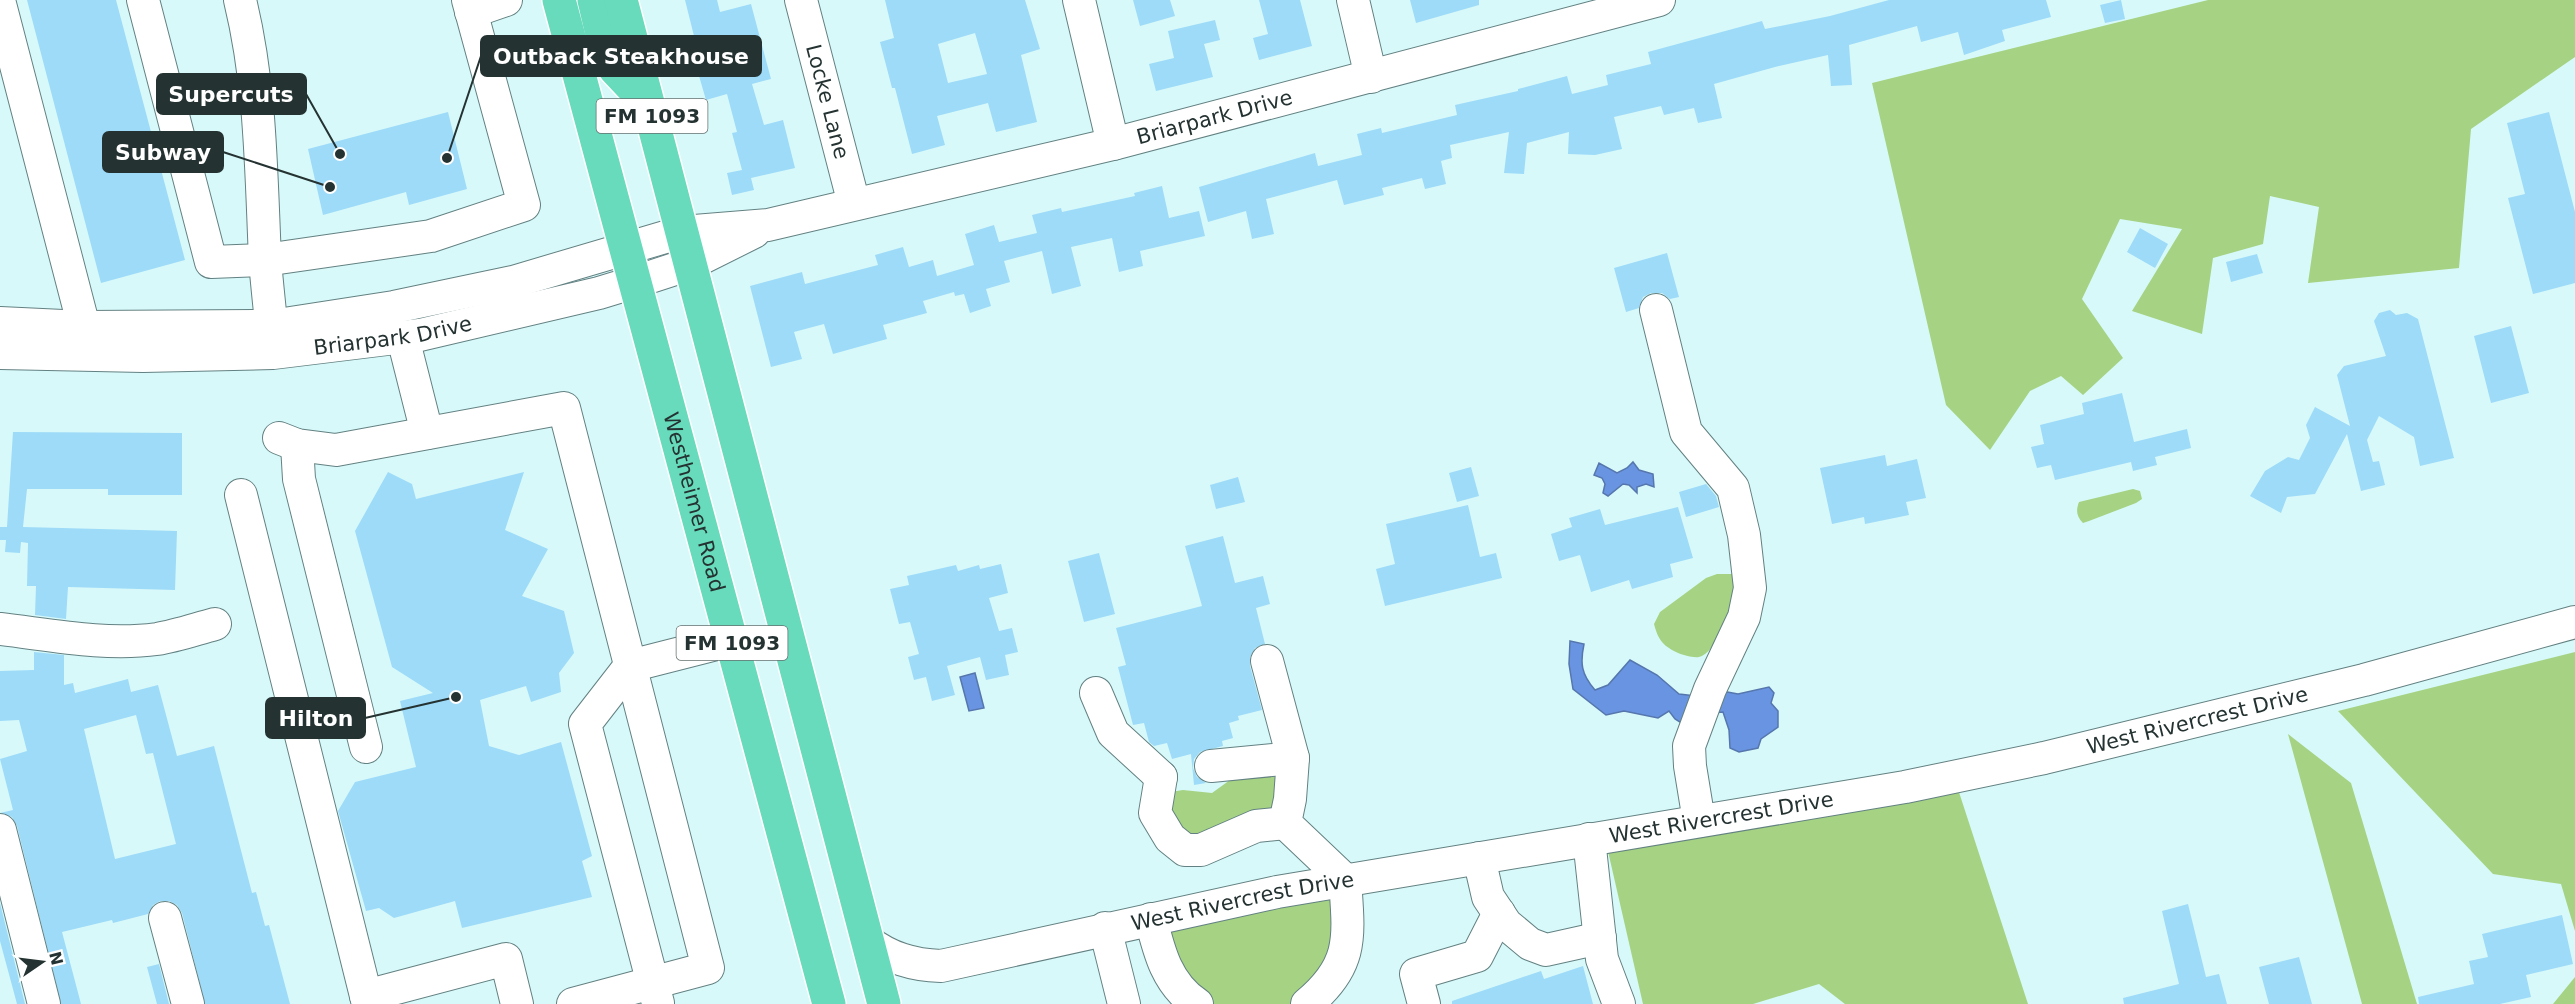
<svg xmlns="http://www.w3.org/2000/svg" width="2575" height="1004" viewBox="0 0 2575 1004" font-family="'DejaVu Sans',sans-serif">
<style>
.green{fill:#a5d383}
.water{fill:#6994e2;stroke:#5577ad;stroke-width:1.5}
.building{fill:#9ddbf9;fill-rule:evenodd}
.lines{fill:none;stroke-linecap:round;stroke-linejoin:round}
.minor-casing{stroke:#638182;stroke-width:34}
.major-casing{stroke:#fff;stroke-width:36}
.minor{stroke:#fff;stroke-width:32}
.major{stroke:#67dbbb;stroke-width:33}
.labels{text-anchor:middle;stroke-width:4.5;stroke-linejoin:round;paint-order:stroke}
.shield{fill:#fff;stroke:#667070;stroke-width:1.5}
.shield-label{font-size:20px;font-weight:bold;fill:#253232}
.street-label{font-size:21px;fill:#253232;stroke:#fff}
.leader{fill:none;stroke:#253232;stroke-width:2}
.callout-dot{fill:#253232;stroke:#fff;stroke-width:2}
.callout{fill:#253232;stroke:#253232;stroke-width:2}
.callout-label{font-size:22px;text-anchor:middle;font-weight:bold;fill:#fff}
</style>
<rect width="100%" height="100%" fill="#d8f9f9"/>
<path class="green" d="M2208 0H2575V57L2471 129 2459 268 2308 283 2319 207 2270 196 2263 244 2213 258 2202 334 2132 311 2182 229 2120 219 2082 299 2123 358 2083 395 2061 376 2030 391 1990 450 1946 405 1872 83Z
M2133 489 2140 491 2142 499 2136 503 2089 521 2083 523C2076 516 2076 510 2079 502Z
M1717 574H1735L1744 593C1735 608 1715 654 1699 657 1693 658 1682 655 1676 652 1662 645 1658 639 1654 624L1660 612 1706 578Z
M2575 652V931L2561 884 2493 874 2338 711Z
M2288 734 2351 783 2417 1004H2362Z
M1272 775 1283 784 1282 808 1197 845 1169 823 1170 792 1183 790 1212 793 1230 780Z
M1957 786 2028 1004H1845L1819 984 1753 1004H1643L1607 847Z
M1333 897 1334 953 1296 1004H1213L1196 993 1167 935 1171 924Z
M2575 977V1004H2553Z"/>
<path class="water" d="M1633 462 1639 470 1653 474 1654 487 1646 484 1637 487V493L1629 485 1623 484 1608 496 1603 493 1605 484 1602 478 1594 475 1599 463 1617 473 1627 468Z
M1570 641 1584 644C1580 663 1581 674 1595 690L1608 685 1630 660 1657 675 1679 694 1696 696 1722 691 1738 694 1769 687 1774 693 1771 703 1778 711V727L1761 739 1758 748 1739 752 1730 748 1729 730 1723 712 1712 713 1686 726 1675 719 1669 711 1658 718 1624 711 1606 715 1573 689 1569 664Z
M975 673 984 708 969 711 960 677Z"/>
<path class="building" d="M27 0H116L185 260 101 283Z
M685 0H717L720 12 751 4 771 79 752 84 764 125 783 120 795 168 751 178 754 190 732 195 727 173 742 170 732 133 737 132 727 94 706 100 697 69 702 68Z
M885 0H1025L1040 49 1021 55 1037 122 996 132 988 103 937 116 945 145 912 154 895 88H892L880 42 894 38ZM975 33 987 74 948 83 938 44Z
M1133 0H1170L1175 16 1140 26Z
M1259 0H1300L1312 46 1259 60 1253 38 1268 34Z
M1410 0H1479V5L1416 23Z
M1889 0H2046L2051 17 2002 30 2005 41 1964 55 1958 32 1921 42 1917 26 1849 45 1852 85 1831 86 1828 55 1775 67 1714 84 1722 118 1698 123 1694 108 1664 115 1661 106 1614 117 1622 149 1595 155 1568 154 1569 132 1527 143 1524 174 1504 173 1509 132 1450 145 1452 158 1441 161 1446 184 1425 189 1422 178 1382 188 1384 195 1344 205 1337 180 1266 199 1274 234 1252 239 1246 211 1208 222 1199 187 1315 153 1318 166 1362 155 1357 134 1381 128 1382 133 1457 115 1455 105 1518 91V89L1567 76 1572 94 1608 85 1606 75 1651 64 1648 52 1762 21 1765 29 1830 16Z
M2121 0 2125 19 2105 23 2100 5Z
M1215 20 1220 40 1204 44 1213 77 1156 91 1149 64 1174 58 1168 31Z
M448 112 467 189 409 205 406 192 323 215 308 149Z
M2549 112 2575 212V283L2533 294 2508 198 2525 194 2507 123Z
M1162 186 1169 218 1199 211 1205 236 1140 251 1143 266 1119 272 1112 238 1071 247 1081 286 1052 294 1042 251 1004 261 1010 282 986 289 991 306 970 313 964 294 955 296 954 292 923 301 927 313 883 325 887 339 833 354 824 324 794 332 802 359 771 367 750 286 802 272 805 284 878 265 875 255 903 247 909 267 933 260 937 276 974 265 965 234 994 225 999 242 1037 233 1032 215 1061 208 1062 212 1135 196 1134 193Z
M2140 228 2168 244 2155 268 2127 252Z
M1667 253 1679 297 1670 299 1662 293H1651L1643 297 1639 308 1626 312 1614 268Z
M2257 254 2263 273 2231 282 2226 262Z
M2390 310 2396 315 2407 313 2418 319 2454 458 2420 466 2414 437 2379 416 2367 440 2373 462 2379 461 2385 485 2361 491 2347 434 2315 494 2287 497 2281 513 2250 496 2265 471 2288 457 2299 460 2310 438 2306 425 2315 407 2350 426 2337 375 2344 366 2386 356 2374 321 2379 313Z
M2511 326 2529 393 2491 403 2474 336Z
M2122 393 2134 442 2187 429 2191 448 2155 457 2157 465 2133 471 2131 462 2055 480 2051 465 2037 468 2031 447 2044 444 2040 425 2084 414 2082 403Z
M13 432 182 433V495H108V489H27L23 527 177 531 175 590 68 587 66 619 35 615 36 586H27L28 543 21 542 20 553 5 552 6 540H0V527H7Z
M1885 455 1887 466 1917 459 1926 498 1906 502 1909 515 1865 524 1864 517 1832 524 1820 468Z
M1471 467 1479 496 1457 502 1449 473Z
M388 472 412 484 416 499 524 472 505 530 548 549 522 596 564 611 574 653 559 673 561 692 531 702 526 686 480 700 489 746 519 755 561 742 592 856 582 861 592 897 462 928 455 901 394 918 379 908 366 911 338 811 355 782 416 767 400 701 433 693 392 667 355 531Z
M1238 477 1245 502 1216 509 1210 485Z
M1706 484 1716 496 1719 507 1686 517 1679 492Z
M1468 505 1480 557 1496 553 1502 578 1385 606 1376 569 1395 564 1386 524Z
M1678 507 1693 558 1670 564 1673 577 1632 589 1629 580 1591 592 1580 555 1559 561 1551 534 1572 527 1569 518 1600 509 1605 525Z
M1223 536 1235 583 1263 576 1270 604 1256 608 1265 644 1255 648 1250 657V666L1262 710 1238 716 1239 720 1229 723 1233 738 1222 741 1223 746 1200 752 1194 759 1193 768 1197 777 1206 783 1194 785 1191 754 1172 759 1167 743 1154 746 1149 742 1144 723 1133 725 1118 667 1126 665 1116 628 1202 606 1185 546Z
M1099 553 1115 614 1084 622 1068 561Z
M1001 564 1008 593 989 598 999 631 1012 628 1018 652 1005 655 1009 675 986 680 980 657 947 666 955 695 932 701 926 677 914 680 908 657 919 654 910 622 899 624 890 589 909 585 907 576 925 572 956 565 958 571 979 565 980 569Z
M34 652 64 655V685L73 683 75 693 128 679 131 692 158 685 177 756 214 746 252 893 256 892 265 926 269 925 290 1004H205L182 913 177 905 169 901H160L153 905 148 914 113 923 112 920 62 932 81 1004H61L17 826 12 817 0 813 13 810 0 759 27 751 19 720 0 721V671L34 670ZM136 715 146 754 153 753 176 844 115 859 84 729Z
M0 903 25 1004H17L0 941Z
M2188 904 2206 977 2219 974 2227 1004H2124L2123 998 2179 984 2162 911Z
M2562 915 2573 964 2526 975 2531 997 2500 1004H2419L2418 997 2474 984 2469 961 2488 957 2482 934Z
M2299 957 2312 1004H2269L2259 967Z
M159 964 169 1004H157L147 967Z
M1583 966 1593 1004H1452V1001L1541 971 1544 979Z"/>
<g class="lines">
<defs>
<g id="minor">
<path d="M143 0 211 262 265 260 431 236 524 205 468 0"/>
<path d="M240 0C261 86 261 171 265 259 267 288 271 317 273 346"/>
<path id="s1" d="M801 0 854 204"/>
<path d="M1079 0 1113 144"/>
<path d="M1353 0 1371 77"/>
<path d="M0 4 84 327"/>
<path d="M471 12 506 0"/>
<path d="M1656 310 1686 432 1733 488 1744 535 1750 588 1744 617 1710 689 1689 746 1690 766 1699 821"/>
<path id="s2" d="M0 323 84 327 271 326 394 307 513 282 682 232 768 225 1113 144 1659 0"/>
<path d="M403 338 427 433"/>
<path id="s3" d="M0 353 143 356 273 353 420 335 599 293 635 282 690 264 754 232"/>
<path d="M279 438 297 445 336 450 564 408 708 968 573 1004"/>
<path d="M297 445 299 479 366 747"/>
<path d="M241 495 368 1004"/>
<path d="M0 629C51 635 105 646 157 639 176 636 196 629 215 624"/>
<path d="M1267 661 1293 758 1290 799 1285 823 1345 880C1349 937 1354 965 1307 1004"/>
<path d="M1096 693 1113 733 1161 777"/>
<path d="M1211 766 1293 758"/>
<path d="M1161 777 1155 813 1170 838 1185 850H1201L1256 826 1285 823"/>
<path d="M0 830 44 1004"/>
<path d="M1589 839 1602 959 1619 1004"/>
<path d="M1479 858 1488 897 1506 924 1530 944 1546 950 1600 938"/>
<path d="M165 918 188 1004"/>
<path d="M1151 919C1159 952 1167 984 1197 1004"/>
<path d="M1105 928 1124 1004"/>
<path id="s4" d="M867 941C890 958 912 965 941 966L1277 892 1905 787 2044 758 2364 680 2575 622"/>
<path d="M366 996 506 959 517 1004"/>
<path d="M658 1003 585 724 630 666 732 640"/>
<path d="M1424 1004 1416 974 1477 956 1499 913"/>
</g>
<g id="major">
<path id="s5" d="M559 0 829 1004"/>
<path d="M594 0 605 47 615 69 648 104"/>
<path d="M621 0 884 1004"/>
</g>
</defs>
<use href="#minor" class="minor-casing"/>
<use href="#major" class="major-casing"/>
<use href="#minor" class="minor"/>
<use href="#major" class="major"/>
</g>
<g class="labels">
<g class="shield">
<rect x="596.5" y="99" width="111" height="34" rx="4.5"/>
<rect x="676.5" y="626" width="111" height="34" rx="4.5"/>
</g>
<g class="shield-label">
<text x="652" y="123">FM 1093</text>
<text x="732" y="650">FM 1093</text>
</g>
<g class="street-label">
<text dy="7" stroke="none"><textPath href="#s1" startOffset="105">Locke Lane</textPath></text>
<text dy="7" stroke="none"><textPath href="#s2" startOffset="1239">Briarpark Drive</textPath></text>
<text dy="7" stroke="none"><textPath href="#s3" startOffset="394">Briarpark Drive</textPath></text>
<text dy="7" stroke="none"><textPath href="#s5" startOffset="520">Westheimer Road</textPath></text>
<text dy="7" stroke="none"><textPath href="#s4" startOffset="1360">West Rivercrest Drive</textPath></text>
<text dy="7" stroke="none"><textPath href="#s4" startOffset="874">West Rivercrest Drive</textPath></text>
<text dy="7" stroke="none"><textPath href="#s4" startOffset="388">West Rivercrest Drive</textPath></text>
</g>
</g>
<path class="leader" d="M447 158L481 56M340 154L306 94M330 187L223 152M456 697L365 718"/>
<g class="callout-dot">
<circle cx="447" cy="158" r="6"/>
<circle cx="340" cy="154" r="6"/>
<circle cx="330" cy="187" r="6"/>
<circle cx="456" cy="697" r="6"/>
</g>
<g class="callout">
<rect x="481" y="36" width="280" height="40" rx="6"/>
<rect x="157" y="74" width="149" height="40" rx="6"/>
<rect x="103" y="132" width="120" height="40" rx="6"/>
<rect x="266" y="698" width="99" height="40" rx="6"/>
</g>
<g class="callout-label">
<text x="621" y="64">Outback Steakhouse</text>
<text x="231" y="102">Supercuts</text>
<text x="163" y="160">Subway</text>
<text x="316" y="726">Hilton</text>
</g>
<g transform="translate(42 962) rotate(76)" stroke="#ffffff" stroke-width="4.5" paint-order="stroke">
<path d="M0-4.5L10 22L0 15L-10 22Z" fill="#253232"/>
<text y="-9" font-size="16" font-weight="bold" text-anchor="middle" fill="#253232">N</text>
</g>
</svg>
